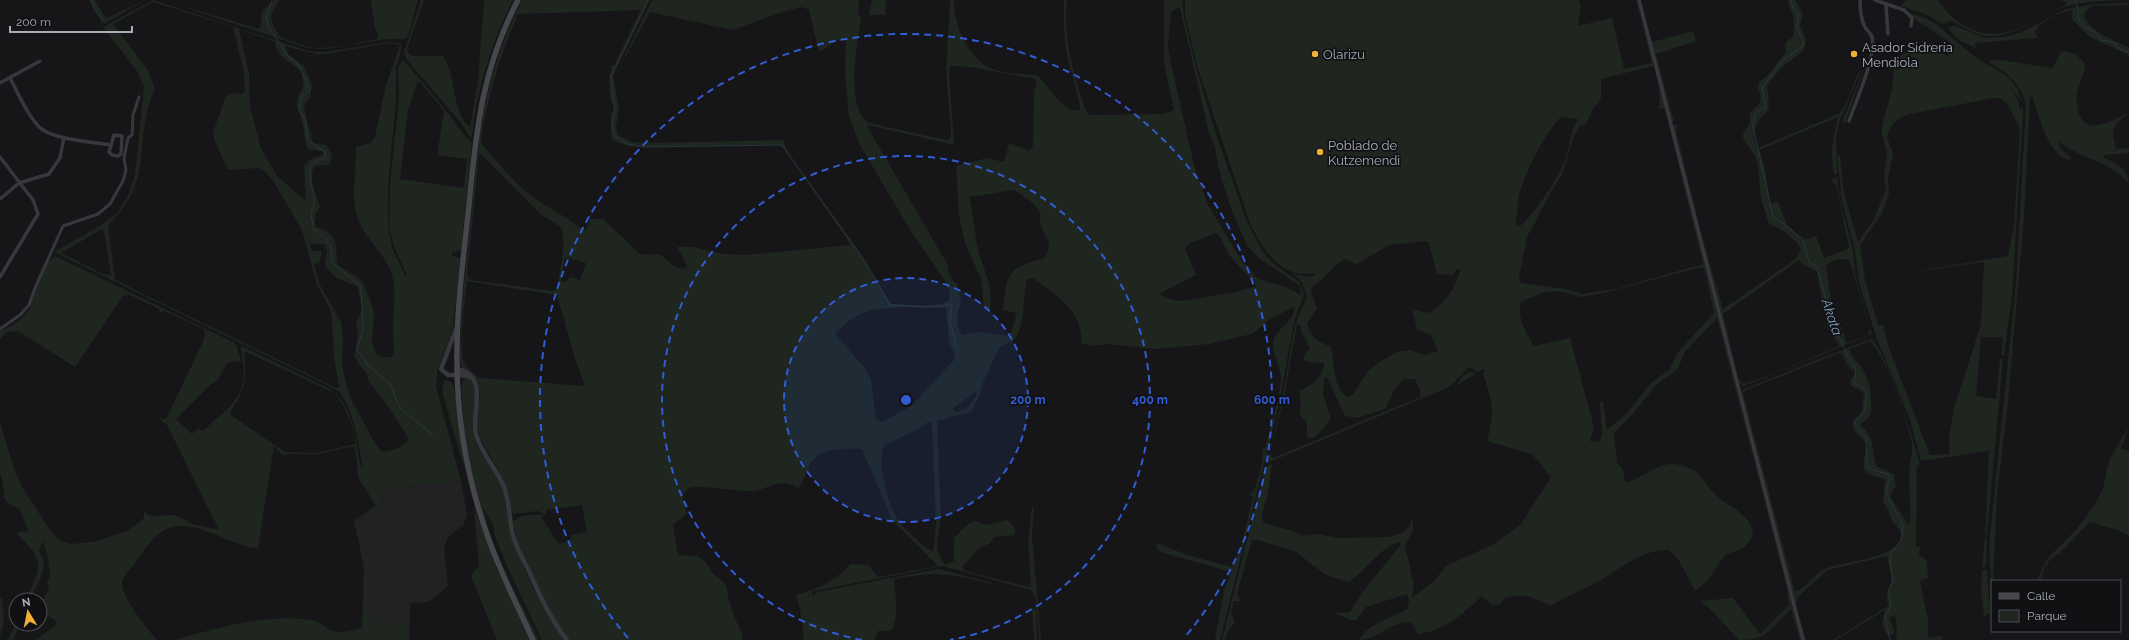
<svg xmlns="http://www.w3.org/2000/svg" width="2129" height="640" viewBox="0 0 2129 640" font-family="Raleway,sans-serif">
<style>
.built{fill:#222225}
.green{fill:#1e261f;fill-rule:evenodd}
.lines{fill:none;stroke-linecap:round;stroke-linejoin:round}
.stream{stroke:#2c353c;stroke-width:1}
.pedestrian{stroke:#37383d;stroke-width:3}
.minor{stroke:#37383d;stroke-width:3.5}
.tertiary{stroke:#37383d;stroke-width:4.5}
.secondary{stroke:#45474d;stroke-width:5.5}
.ring{fill:none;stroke:#325cd3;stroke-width:2;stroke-dasharray:7 5}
.poi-dot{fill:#f2b134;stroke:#111113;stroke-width:1.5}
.labels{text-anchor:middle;stroke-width:3.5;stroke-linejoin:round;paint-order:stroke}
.poi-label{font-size:13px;fill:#a8adb8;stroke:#111113;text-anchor:start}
.water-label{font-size:14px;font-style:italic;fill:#7f9bb3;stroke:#111113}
.centre{fill:#325cd3;stroke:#111113;stroke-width:2}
.ring-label{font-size:12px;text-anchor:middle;font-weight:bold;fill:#325cd3;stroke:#111113;stroke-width:3.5;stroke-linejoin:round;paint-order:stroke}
</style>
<rect width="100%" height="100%" fill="#161618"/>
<path class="built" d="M461 481 467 514 464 524 448 537 444 549 448 586 428 602 410 603V622L369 621V569L364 568 354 520 384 506 379 490Z"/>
<path class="green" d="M89 0H95L103 14 107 18 145 0 104 24 101 22V20Z
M153 0 308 51 324 52 391 42 401 43V50L396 69V102L388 184V226L392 248 405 275H407L405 271 394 247 389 226 390 185 399 97 398 67 403 60C418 77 433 94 447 112 456 123 462 134 472 143L461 251 452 252V256L460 258 453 328 438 368 436 386 461 481 379 490 384 506 354 520 376 506 358 477 355 447C342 446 331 453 318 454 306 455 295 453 283 455L274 446 258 548C248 549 238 543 229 540 209 532 179 517 160 533 149 541 141 555 133 566 129 570 122 577 122 584 123 599 147 629 157 640H35L55 626 57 622 40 610V601H43L49 589 47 583 50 575 47 553 43 541 39 551C51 570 37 581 30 600H26C40 567 47 563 18 535V532L28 531 20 510 7 502 4 497 3 483 0 473V422L13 466 22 487 50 530 59 540 70 544 93 542 127 531 144 518V511L148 515 153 516 174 515 193 524 219 530 167 425 157 417 166 419 203 342 205 335 204 329 164 311 159 313V309L130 295 123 296 75 367 18 331 7 332 0 339V331C10 327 22 320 28 311 31 308 31 304 32 300 36 287 44 262 55 256L233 342 237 346 241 362 231 361 226 364 219 378 210 385 176 419 192 434 198 428 202 431 204 430C224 410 244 402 244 370 244 363 240 353 241 346L330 389C354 404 355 442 361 467H363C359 447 353 403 337 390L54 252 103 224 117 213 128 196 135 175 144 87 137 71 103 27ZM153 2 233 27 244 73 245 91 242 94 232 93 226 96 213 132 214 139 228 170 258 168 263 170 272 179 302 230 317 285 330 309 332 320 334 358 339 387 336 388 314 377 141 293 115 279 108 225C157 179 131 142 155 89L148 70 113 24ZM239 29 275 42C275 57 292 62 301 71 307 94 299 87 297 103 296 109 299 113 301 118 305 128 303 139 308 149L322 151 324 154 309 160 304 165 306 199H303L277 176 261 148 250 107 249 73ZM390 43 400 45 398 51 386 85 375 137 371 143 356 147C357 168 351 191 356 212 361 236 384 252 391 272 397 289 393 310 393 327 392 337 396 349 392 357 364 361 374 329 374 314 374 309 366 290 364 285 358 274 346 272 337 264 336 244 338 232 315 227V214L320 206C315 192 309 181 314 166L329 165C335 157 330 152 326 145L313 143C311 133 304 112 304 105L310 98 312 85 304 66 288 54 285 46 319 55ZM420 82 444 111 437 155 467 159 464 188 400 179 408 110 417 83ZM102 229 104 231 111 275 103 274 61 253ZM310 243 326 245 327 251 325 267 337 278 358 287 362 311 356 322 358 336 354 357 367 374 369 382 385 402 409 439C403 448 393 450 383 452L376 445 349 395 342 366 343 336 341 322 319 283 314 264 319 263 322 251H312ZM246 352 333 392C343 400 356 431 355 444L317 453 285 452 231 415V410C245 393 247 375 244 353Z
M163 0 259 29 261 24 262 11 274 0H279L271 15 272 23 280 37 308 47 320 48 349 45 377 39 378 35 375 28 371 0H418L408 36 405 39H387L325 49 307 48Z
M421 0H424L407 49 409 54 413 56H443C457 77 451 107 468 126H470L478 82 484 0H513C491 43 477 89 472 137H470L461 123 406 59 404 52Z
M522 0H650L613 75 619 108 616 128 618 135 632 142 646 143 783 140 790 156 858 250 891 304C906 303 938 310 949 300L950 293 945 281 910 230 860 145 849 117 845 73 846 37 840 39 821 51 818 48 809 10 802 7 782 12 733 30 650 12 615 76 652 0H859L858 15 861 16C858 41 844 107 869 123L947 140 951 138V132L946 72 950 0H954C953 22 967 56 988 67 1003 74 1021 74 1037 75 1049 86 1063 114 1080 110 1081 102 1070 69 1068 59 1064 40 1063 19 1064 0H1067C1062 36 1074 75 1085 109L1090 115 1164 114 1174 110 1164 63V0H1182L1184 17 1197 71 1216 134 1247 222 1263 252 1272 262 1299 282 1304 294 1294 322 1279 404 1220 640H1215L1224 591 1231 572 1164 553 1158 550 1156 543 1191 556 1232 567 1241 547 1253 496 1248 495C1249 493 1252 493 1253 491 1258 485 1265 454 1262 448H1265C1271 426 1279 402 1281 379 1281 366 1272 355 1273 343 1275 329 1296 321 1294 307L1270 319 1252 334 1209 344 1154 349 1107 344 1092 346 1081 343C1084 312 1055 294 1033 278L1027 279C1022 298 1027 327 1012 342L1000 346 983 382 979 397 971 412 937 421 941 519 937 544 938 553 945 565 954 561V538L968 524 975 521 987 525 1008 520 1016 530 1014 535 994 537 990 543 978 549 962 567 965 571 1029 587 1031 585 1028 544 1032 506 1034 508 1032 536 1041 640H1039L1036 598 1031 590 943 566 813 591 812 594 813 596 817 592 939 569 992 583 990 584C952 573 933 571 894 579 895 595 900 616 891 631H878L874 640H804L800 609 796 595C820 588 833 582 851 564L868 565 878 577 938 566 892 520 862 449C844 449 820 446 810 465 806 473 804 481 798 488 781 476 770 489 752 491 739 492 696 483 688 489 679 494 685 506 687 514L673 525 678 555 697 556 706 562 712 573 724 583 727 587 728 598 734 616 742 633V640H570C546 609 519 559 513 521L521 516 542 514 544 516 542 518 558 543C565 543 569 543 572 535L587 532 582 505 546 510V515L538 511 513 514 503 479 480 438 477 420 480 395 477 380 461 366 460 362 461 314 480 129C488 83 501 42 522 0ZM1180 8 1209 133 1215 147 1219 170 1230 206 1247 246 1259 258 1300 286 1301 295 1286 287 1264 281 1256 277 1242 261 1207 203 1194 165 1170 59 1168 46 1171 13 1174 9ZM641 10 614 65 610 66 612 68 609 76 610 98 614 108 611 115V140L630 146 642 147 778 145 783 148 848 240 850 245 747 255 724 254 692 247H677L687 265 685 269C674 269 668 260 661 255L640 254 603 219H591L586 230H583C568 217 551 210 536 199 514 184 499 163 482 144L481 139C488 95 500 55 518 14ZM950 66 971 67 1035 79 1037 83 1034 92 1033 146 1029 151 1009 143 1004 162 987 158 956 166 959 216 965 243 981 279 984 308 990 309C993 282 984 273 978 249 974 232 974 214 969 197L1014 190C1022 195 1037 204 1040 214 1041 218 1039 222 1041 226 1046 239 1055 243 1044 258 1037 261 1028 262 1021 266 1004 273 1005 295 1003 310L1017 313 1011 333 1007 336 978 332 962 335 957 325V315L961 303 957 283H954L948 270 949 267 868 128V125L954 145 949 70ZM481 154 540 214 561 227C567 246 560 269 557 288L553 291 470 280 467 275 479 155ZM1215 233 1220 237 1229 255 1257 286 1231 293 1180 301 1169 299 1159 294 1196 275 1185 249 1189 244ZM565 257 586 263 580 280 570 277 566 282H562L561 279ZM467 281 557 295 575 359 585 386 479 378C474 373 467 369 464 362 458 346 465 300 467 281ZM905 307 946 308 949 342 955 354V359L911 406 883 422 876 420 871 379 864 367 835 334C860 308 871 310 905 307ZM975 392 977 395 966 409 956 412 952 409ZM929 421 932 423 936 525 933 552C921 545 899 525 894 513 888 502 876 457 884 447 888 441 918 432 929 421Z
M872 0H886L885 15H869Z
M1185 0H1579L1581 5 1578 26 1612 18 1624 69 1652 63 1636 0H1637L1801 640H1800L1791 609C1770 628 1770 640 1739 640L1710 609 1700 601 1733 598 1760 634 1789 605 1787 588 1717 318 1684 353 1678 369 1656 385 1631 416 1614 433 1617 463 1623 470 1625 483C1641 479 1654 465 1671 464 1677 464 1686 466 1692 469 1702 475 1708 488 1717 496 1730 508 1752 514 1753 535 1745 550 1741 549 1725 555L1708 580 1695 591 1678 559 1669 550C1639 549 1617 572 1592 585 1578 592 1564 597 1551 606 1531 597 1527 593 1504 598L1499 605H1492L1482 596C1463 614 1444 631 1418 634L1411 622C1388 622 1378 640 1359 640 1370 622 1390 619 1407 609L1409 601 1407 594 1366 607 1356 620H1351L1334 613 1350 612 1365 589 1401 544 1400 542C1382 545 1366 571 1349 582L1326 575 1296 552 1258 540H1252L1237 594 1241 601H1234L1231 613 1235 622 1227 633 1225 640H1222L1264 472 1266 467 1272 464 1268 494 1262 515 1263 522C1276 528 1291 528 1303 536L1317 534 1338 538 1388 537 1403 533 1409 527 1413 517V530L1405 546 1414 585 1412 598 1434 581 1446 566 1494 544 1521 524 1551 477 1532 454 1487 441C1495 411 1493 402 1483 374L1484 370 1483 369 1478 372 1469 367 1449 387 1267 463 1281 405 1295 324 1307 297 1302 282 1293 274 1308 277 1314 276V273C1282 280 1264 250 1251 226L1198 69 1185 15ZM1653 66C1657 72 1663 103 1658 109L1664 108 1666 114 1703 264 1615 289 1582 294 1566 289 1521 283 1519 278 1527 237 1551 192 1562 175 1574 136 1579 127 1586 124 1593 109 1601 98V79ZM1561 117 1578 119C1569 133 1571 146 1565 160 1558 179 1535 213 1520 226L1516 224C1517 215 1517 205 1519 196 1523 176 1546 131 1561 117ZM1428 241 1437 274 1452 275 1457 269H1460C1459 282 1444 306 1430 312 1425 314 1418 311 1412 308L1417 330 1431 335 1438 351 1425 355 1410 350 1397 352 1380 362 1368 371 1353 394 1349 397C1333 392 1334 360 1331 347 1317 341 1311 338 1307 323L1317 308 1311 293 1312 287C1325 279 1330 268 1344 259L1357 264 1389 245ZM1702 267 1705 270 1714 313 1678 352 1669 370 1651 383 1626 414 1607 430 1603 402 1600 401 1602 435 1599 442 1590 441 1594 427 1570 338 1534 346C1527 334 1516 316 1521 302L1542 293 1559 291 1581 297 1603 293ZM1297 324 1300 325 1302 333 1310 348 1303 358 1306 362 1324 363C1322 379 1312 385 1299 391L1301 404 1299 414 1307 423V437L1309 439 1316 437 1331 419 1323 394 1324 379 1327 377 1345 416 1357 418 1385 409 1396 387 1404 379H1415L1420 391V397L1273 458 1270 452 1284 398Z
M1640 0 1652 42 1693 31 1696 41 1656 54 1674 121H1671Z
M1787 0H1795L1803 14 1800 25 1806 39 1805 47 1802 52 1782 67 1767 86C1767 93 1771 105 1767 112 1765 114 1762 116 1760 118 1754 128 1751 140 1758 148L1840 113 1848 99 1857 75 1862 69 1840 120 1836 136 1837 174H1834C1829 153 1834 137 1838 117L1759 150 1765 168 1770 204 1778 202 1787 225 1803 240 1816 236 1824 258 1846 250 1849 247 1836 185 1830 180 1837 177 1840 201 1853 251 1855 274 1872 334 1744 386 1739 384 1672 125H1677L1676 131 1703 240 1723 309 1790 263 1797 257 1801 249C1794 237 1782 229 1769 224L1761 199 1758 164 1755 156 1743 138V134L1750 123V112C1759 104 1762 106 1760 92H1758L1759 82 1767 76 1786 52 1785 43 1794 36V18ZM1849 259 1870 328 1868 335 1847 343 1839 322 1834 317 1832 310 1826 265 1835 260ZM1799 260 1801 263 1817 272 1827 326 1839 346 1775 373 1743 384 1739 380 1723 314Z
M1906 0H1938C1949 15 1952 19 1969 28 2007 46 2032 18 2066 5V2L2062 0H2125C2103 1 2080 1 2058 9 2034 18 2015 38 1987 36 1974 35 1962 25 1950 21L1942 24 1928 15 1901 6Z
M2129 3V5L2092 6 2084 13C2083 28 2116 42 2129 47V55L2090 37 2072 19V10C2061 12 2039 21 2035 32L2038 38 1975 43 1976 48 1960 41 1947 27 1956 26 1985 38 2005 37 2022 32 2066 9 2094 4Z
M1907 12 1927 19 1936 24 1975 57 2008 77 2018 90 2022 102 2010 86 2018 100 2020 110 2023 107V114L2012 296 2004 355H2001L2003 337H1981L1976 396 1996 399 2000 359H2003L1987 534 1985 535 1989 451 1921 461 1910 420 1877 339 1859 283 1855 251 1842 201 1837 156H1840L1844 193 1858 242 1874 219 1886 189 1884 177 1887 152 1882 135V126L1892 89 1895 58C1904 54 1912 52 1913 41L1934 48 1948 57 1955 46 1906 13ZM1994 98H1999L2007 103 2020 129 2014 226 2008 256 1900 274 1984 262 1981 324 1954 408 1949 438 1950 454 1930 455 1889 348 1883 325H1878L1865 280 1860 245 1882 213 1889 194 1888 178 1893 154 1887 137C1891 124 1897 118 1910 114Z
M2062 51 2076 54 2085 64C2085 75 2079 83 2077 94 2076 99 2077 105 2078 110 2084 138 2113 121 2129 112L2117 123 2114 129 2113 135 2116 149 2129 148V153L2104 155V158C2116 164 2129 168 2129 184 2113 161 2082 160 2060 142L2059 145 2062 150 2071 157V159L2068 160C2047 153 2039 115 2032 96L2030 98 2024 218 2007 412 1997 493 1992 606 1989 545 2016 283 2026 106C2022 82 2006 73 1987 61L2000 60 2052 68Z
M1862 73H1863L1845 123 1842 122Z
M1870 339 1873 340C1882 351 1886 366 1892 379 1903 407 1912 435 1920 465H1917L1916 547H1920L1919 555 1927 561 1928 578 1920 581 1928 620V638L1942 636V640H1896L1897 628 1895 615 1889 618 1894 629 1893 634 1887 635 1882 625 1885 610 1836 640H1833L1888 606 1887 594 1892 580 1887 556 1828 570 1800 595 1797 599 1796 605 1806 640H1804L1741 392 1744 389ZM1869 341C1883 349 1911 427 1912 445 1913 454 1910 463 1909 472 1909 490 1911 507 1910 524H1908L1891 498 1890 494 1896 486 1894 474 1877 467C1871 452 1876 437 1861 426V424L1870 416C1872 398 1872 386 1863 370 1858 361 1853 360 1849 349ZM1840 353H1842L1847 365 1856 373 1850 381 1851 386 1864 393 1862 413C1841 427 1860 432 1868 446 1866 453 1859 467 1867 473 1872 477 1880 476 1885 480L1883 502C1889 509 1889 513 1892 521 1894 524 1898 527 1900 531 1910 557 1840 562 1827 568 1814 573 1808 587 1795 592L1743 393 1746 390Z
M1470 371 1475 374 1456 386 1463 376Z
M467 378 471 379C480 399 472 421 476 442 479 455 495 469 500 481 506 496 507 510 510 526 517 561 544 612 566 640H542L507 566 496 539 492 521 483 508C491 549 520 601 539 640H536C502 569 466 492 463 411 462 401 460 390 463 381Z
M445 380 452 382 454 388 465 470 443 395 442 387Z
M2129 427 2121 449 2129 451V536L2120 531 2090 522 2059 554C2048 557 2043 571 2040 581H2038C2043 560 2055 551 2069 537 2078 528 2087 516 2094 505 2104 490 2104 485 2107 468 2110 457 2122 437 2129 427Z
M474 508 498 572 530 640H497L471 576 479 565Z
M1985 537 1987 538 1986 566 1982 567Z
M364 568 369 569V621L410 622 409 640H173C217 629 257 615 304 619 333 621 321 640 362 628Z
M1982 570H1987L1990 613 1984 616 1981 590Z
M2 597 4 622 0 637V599Z
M1032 608 1036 610 1037 640H1034Z
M16 623 20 624 13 640H8Z"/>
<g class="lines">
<path class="stream" d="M91 0 95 10 103 21
M272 0 266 18 269 28 289 57 298 64 310 90 301 98 299 108 305 120 308 140 325 152V158C301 162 312 182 314 198 315 203 312 208 311 213 311 218 313 224 314 229 326 238 334 245 331 261L361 287 363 329 357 350 369 366 390 384 400 408 433 435
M648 0 611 76 615 109 612 125 615 136 627 144 644 147 782 145 864 260 890 305 925 307 952 305 950 322 957 347
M1791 0 1792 6 1799 15 1797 27 1804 45 1782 61 1762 88 1766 107 1755 113 1753 127 1773 216 1803 239 1809 262 1817 267 1831 319 1848 357 1856 369 1854 383 1862 386 1867 394 1864 412 1854 421 1857 427 1866 437 1867 466 1873 470 1888 474 1890 479 1886 489 1887 495 1903 526 1902 538 1892 553 1890 560 1893 582 1888 591 1891 605 1885 617 1890 640
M2075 0 2079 12 2077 17 2086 28 2094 31 2101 40 2113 42 2120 49 2129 52"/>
<path class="pedestrian" d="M0 329 20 315 29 305 35 288 63 226 98 214 110 204 123 181 126 170 124 158 128 138 132 135 133 115 139 97"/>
<path class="minor" d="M1639 0 1803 640
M1875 0 1904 10 1912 18 1911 26
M1886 5 1888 34
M10 78C17 91 31 123 43 130 59 140 92 142 110 145
M0 83 40 61
M1849 121C1856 101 1876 57 1872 37 1871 33 1867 31 1865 27 1861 20 1860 8 1860 0
M114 135 122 136 121 154 118 156 112 155 109 152Z
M0 157 33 200 38 214 0 277
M0 199 19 183 49 174 60 158 64 137"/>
<path class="tertiary" d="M456 329 441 369 448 375H460L472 377
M457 369C490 376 471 411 476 434 481 454 497 469 504 487 510 503 509 519 513 535 516 547 522 558 528 569 539 594 550 618 567 640"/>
<path class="secondary" d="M518 0C482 69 476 130 469 205 464 254 457 302 457 351 456 415 467 480 489 540 501 574 518 607 533 640"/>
</g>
<circle cx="906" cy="400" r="122" fill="#325cd3" fill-opacity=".12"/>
<g class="ring">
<circle cx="906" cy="400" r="122"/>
<path d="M862 640A244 244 0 1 1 950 640"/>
<path d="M628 638A366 366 0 1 1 1184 638"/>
</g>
<g class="poi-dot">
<circle cx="1315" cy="54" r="4"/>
<circle cx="1854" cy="54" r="4"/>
<circle cx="1320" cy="152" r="4"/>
</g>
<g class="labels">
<g class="poi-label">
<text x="1862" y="52">Asador Sidrería<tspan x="1862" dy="15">Mendiola</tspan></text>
<text x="1323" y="59">Olarizu</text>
<text x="1328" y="150">Poblado de<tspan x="1328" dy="15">Kutzemendi</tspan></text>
</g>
<g class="water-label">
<text transform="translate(1832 317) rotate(71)" y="5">Akata</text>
</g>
</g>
<circle cx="906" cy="400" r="6" class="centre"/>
<g class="ring-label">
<text x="1028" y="404">200 m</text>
<text x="1150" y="404">400 m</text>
<text x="1272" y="404">600 m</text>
</g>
<rect x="1991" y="580" width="130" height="52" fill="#111113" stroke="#4d4f55"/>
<rect x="1999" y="593" width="20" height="6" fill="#45474d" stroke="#4d4f55"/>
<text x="2027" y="600" font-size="12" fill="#a8adb8">Calle</text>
<rect x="1999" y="610" width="20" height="12" fill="#1e261f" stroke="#4d4f55"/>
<text x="2027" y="620" font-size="12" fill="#a8adb8">Parque</text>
<g transform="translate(28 612) rotate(350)"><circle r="19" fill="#111113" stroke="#4d4f55"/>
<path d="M0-3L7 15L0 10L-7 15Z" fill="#f2b134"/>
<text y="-6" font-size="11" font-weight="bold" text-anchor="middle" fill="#a8adb8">N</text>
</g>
<path d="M10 26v6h122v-6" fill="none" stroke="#a8adb8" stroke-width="2"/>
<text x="16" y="26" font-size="12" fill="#a8adb8" stroke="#111113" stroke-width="3" paint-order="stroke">200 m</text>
</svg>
